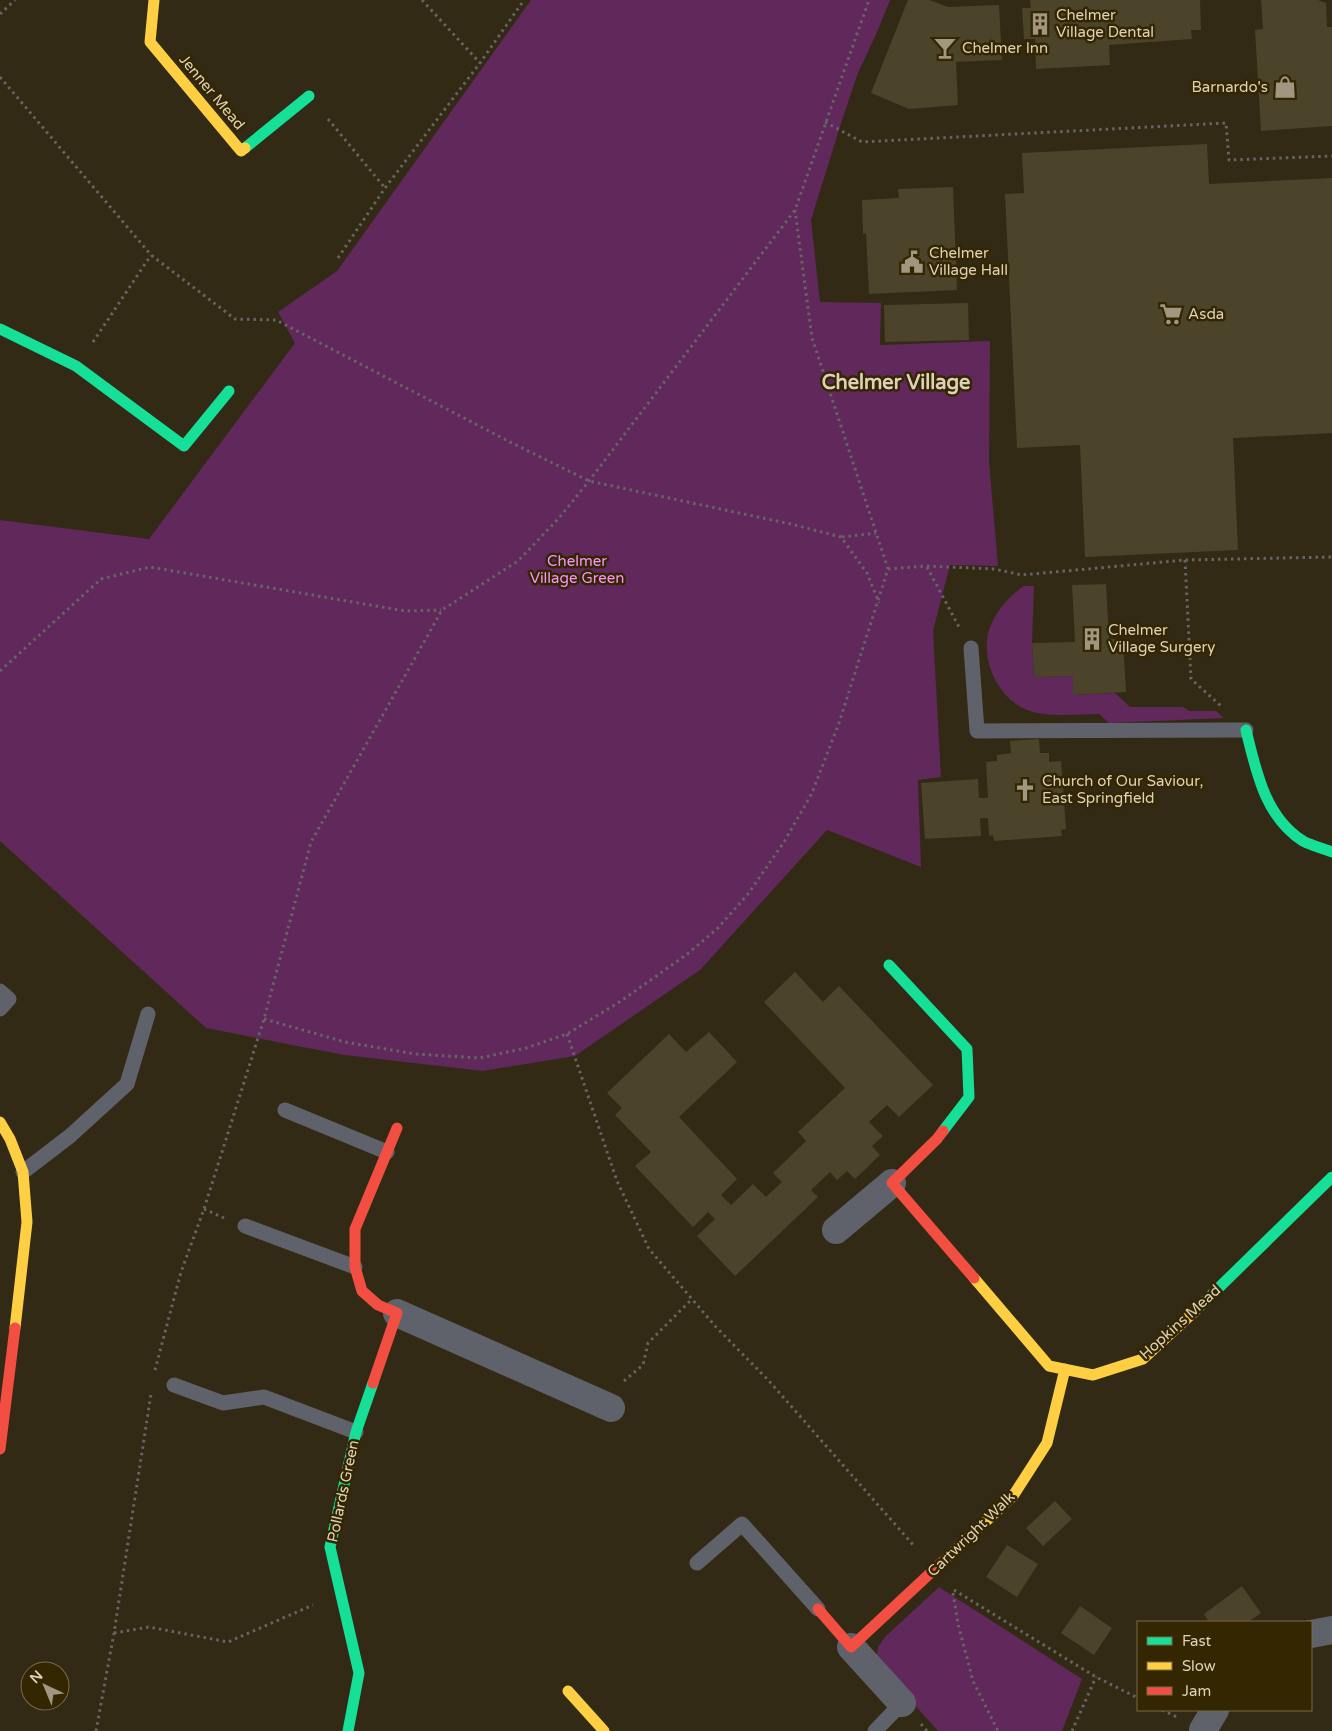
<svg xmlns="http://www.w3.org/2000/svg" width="1332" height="1731" viewBox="0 0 1332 1731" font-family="'Varela Round',sans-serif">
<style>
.green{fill:#60285b}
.building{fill:#4c432b}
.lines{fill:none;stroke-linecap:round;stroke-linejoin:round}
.path{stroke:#656564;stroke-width:3;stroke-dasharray:2.5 4;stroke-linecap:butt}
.lane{stroke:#60626b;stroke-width:15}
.street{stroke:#60626b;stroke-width:28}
.fast{stroke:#16e098;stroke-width:11}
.slow{stroke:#ffcf43;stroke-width:11}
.jam{stroke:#f24e42;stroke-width:11}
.labels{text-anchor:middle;stroke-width:5;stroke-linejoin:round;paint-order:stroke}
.poi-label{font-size:15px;fill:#ddd2b9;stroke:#332600;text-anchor:start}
.street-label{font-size:15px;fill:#ddd2b9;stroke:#332600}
.park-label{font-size:15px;fill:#fc93f9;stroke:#332600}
.district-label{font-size:20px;font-weight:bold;fill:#ddd2b9;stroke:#332600}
</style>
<rect width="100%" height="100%" fill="#322a15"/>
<path class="green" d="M531 0H890L878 30 858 73 843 117 811 220 820 302 881 303 880 345 990 341 989 461 998 566 950 565 933 631 941 777 918 780 921 867 827 830 700 970 575 1056 483 1071 344 1055 206 1028 0 841V520L149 539 295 343 278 312 337 271Z
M1024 586H1034L1032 643 1034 677 1073 676V695L1115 693 1130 707H1183L1189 711H1216L1224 718 1109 723 1099 714C1076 714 1049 718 1027 710 998 698 980 660 989 630 995 612 1009 596 1024 586Z
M939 1587 1082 1679 1062 1731H938L878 1664 877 1654 878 1647 885 1637Z"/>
<path class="building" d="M908 0H929L948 7 999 5 1002 60 956 62 958 105 909 109 871 93Z
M1030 0H1200L1201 30H1191L1192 39 1109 45 1110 65 1036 69 1035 39H1024L1022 8H1031Z
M1261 0H1318L1326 3 1327 27H1332V126L1261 131 1255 30 1263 29Z
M1207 144 1209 184 1332 178V433L1233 438 1238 550 1085 557 1080 445 1017 448 1005 194 1024 193 1022 153Z
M953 187 957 290 869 294 866 233 863 234 862 200 899 198 898 189Z
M968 303 969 340 885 342 884 305Z
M1106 584 1109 639H1123L1126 692 1073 695V676L1034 677 1032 643 1075 642 1072 585Z
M1039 739 1040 753H1049V762L1061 761 1066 829 1061 830 1062 836 994 841 993 835 989 836 988 818H980L981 836 925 839 921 783 978 779 979 798H988L986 762 997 761V755L1011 753 1010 741Z
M795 972 823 1002 839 986 933 1085 899 1117 887 1105 869 1122 883 1136 872 1146 880 1155 855 1179 847 1171 837 1180 830 1172 811 1190 818 1197 735 1276 697 1236 715 1219 708 1212 693 1227 635 1166 651 1152 615 1115 622 1108 607 1093 669 1034 686 1052 709 1032 737 1062 679 1117 737 1179 721 1195 731 1205 753 1184 766 1197 782 1182 773 1173 806 1141 798 1132 845 1088 764 1002Z
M1055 1501 1072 1519 1043 1546 1026 1528Z
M1007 1545 1038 1564 1017 1597 986 1577Z
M1242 1586 1261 1613 1248 1622H1209L1204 1614Z
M1080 1606 1112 1628 1094 1655 1061 1633Z"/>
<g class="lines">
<path class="path" d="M422 0 480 63
M0 14 15 0
M0 77 151 255 235 319 276 320 508 441 589 481 791 524 841 537 867 573 879 603
M328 119 385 188
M825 122 862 142 1226 123 1229 160 1332 156
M338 258 385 188 480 63 524 0
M93 342 151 255
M842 537 876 533
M1185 560 1191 679 1221 706
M927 567 959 627
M888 569 926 566 994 569 1022 575 1185 560 1332 557
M0 671 101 579 150 567 405 611 441 610
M264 1019 345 1042 415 1054 480 1058 526 1048 567 1034 621 1001 686 955 717 929 748 894 784 842 812 793 839 723 888 569 812 338 795 210
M567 1034 617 1181 649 1249 716 1327 769 1381 915 1547
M204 1209 224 1218
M155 1370 181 1272 204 1209 264 1019 311 842 442 610 518 561 559 518 589 481 795 210 869 0
M624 1381 643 1365 648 1343 692 1299
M954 1590 1096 1677 1138 1698
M953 1593 958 1624 973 1681 998 1731
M114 1633 149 1627 228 1642 313 1605
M1162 1710 1177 1717
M921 1724 927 1731
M96 1731 114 1633 151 1394
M1072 1731 1096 1677"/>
<path class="lane" d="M971 648 977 731 1246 730
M0 991 9 999 0 1009
M285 1110 387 1152
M23 1172 70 1136 127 1084 148 1014
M245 1226 355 1267
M174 1385 223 1403 264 1397 356 1432
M697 1563 742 1524 818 1609
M875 1731 902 1703"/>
<path class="street" d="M836 1230 892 1183
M397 1313 611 1408
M1311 1634 1332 1630
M851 1647 902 1703
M1203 1730 1215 1710"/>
<path class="fast" d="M245 148 309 96
M0 329 76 366 184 446 229 391
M1246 730C1256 771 1265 817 1303 841 1312 846 1323 848 1332 852
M889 965 967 1049 969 1097 943 1131
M1195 1311 1332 1177
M348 1731 359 1673 330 1547 356 1432 373 1383"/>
<path class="slow" d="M154 0 150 42 241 151 245 148
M0 1122 10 1139 23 1172 27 1222 15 1328
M974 1278 1049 1366 1093 1375 1143 1359 1195 1311
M968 1538 1013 1496 1047 1443 1065 1369
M568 1691 604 1731"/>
<path class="jam" d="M943 1131 937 1139 892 1183 974 1278
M373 1383 397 1313 378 1305 362 1291 355 1267V1229L397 1128
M0 1449 15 1328
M818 1609 851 1647 968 1538"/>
</g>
<defs>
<symbol id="building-bare" viewBox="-9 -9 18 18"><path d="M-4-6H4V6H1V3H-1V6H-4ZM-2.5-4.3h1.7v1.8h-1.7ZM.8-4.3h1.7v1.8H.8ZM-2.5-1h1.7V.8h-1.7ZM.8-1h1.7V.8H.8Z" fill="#a19780" stroke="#332600" stroke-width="2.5" paint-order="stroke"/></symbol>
<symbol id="bar-bare" viewBox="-9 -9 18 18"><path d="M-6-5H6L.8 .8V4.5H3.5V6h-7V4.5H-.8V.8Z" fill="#a19780" stroke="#332600" stroke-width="2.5" paint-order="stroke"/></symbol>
<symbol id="shop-bare" viewBox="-9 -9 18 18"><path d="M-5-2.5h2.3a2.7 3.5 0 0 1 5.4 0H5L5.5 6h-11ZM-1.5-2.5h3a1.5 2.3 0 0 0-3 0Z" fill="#a19780" stroke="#332600" stroke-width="2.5" paint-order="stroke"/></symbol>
<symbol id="civic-bare" viewBox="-9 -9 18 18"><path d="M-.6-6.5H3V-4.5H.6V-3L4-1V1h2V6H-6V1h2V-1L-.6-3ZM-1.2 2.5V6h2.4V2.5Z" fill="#a19780" stroke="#332600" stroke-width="2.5" paint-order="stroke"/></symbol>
<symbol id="supermarket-bare" viewBox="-9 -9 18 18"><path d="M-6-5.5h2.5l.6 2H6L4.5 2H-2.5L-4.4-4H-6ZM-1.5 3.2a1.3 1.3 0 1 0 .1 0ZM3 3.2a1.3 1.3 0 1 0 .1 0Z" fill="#a19780" stroke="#332600" stroke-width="2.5" paint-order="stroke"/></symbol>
<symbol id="church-bare" viewBox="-9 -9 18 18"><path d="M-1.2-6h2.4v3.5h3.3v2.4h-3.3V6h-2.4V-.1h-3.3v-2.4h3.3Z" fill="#a19780" stroke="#332600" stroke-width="2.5" paint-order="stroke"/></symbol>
</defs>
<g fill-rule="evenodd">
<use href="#building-bare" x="1024" y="8" width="32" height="32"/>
<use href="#bar-bare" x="929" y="32" width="32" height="32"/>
<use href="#shop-bare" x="1269" y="71" width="32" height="32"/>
<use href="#civic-bare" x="896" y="246" width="32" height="32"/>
<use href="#supermarket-bare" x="1155" y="298" width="32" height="32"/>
<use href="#building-bare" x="1076" y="623" width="32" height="32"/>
<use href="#church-bare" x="1009" y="774" width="32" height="32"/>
</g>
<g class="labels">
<g class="poi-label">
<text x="1056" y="20">Chelmer<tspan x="1056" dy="17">Village Dental</tspan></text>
<text x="962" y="53">Chelmer Inn</text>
<text x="1268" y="92" text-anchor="end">Barnardo's</text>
<text x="929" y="258">Chelmer<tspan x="929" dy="17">Village Hall</tspan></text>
<text x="1188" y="319">Asda</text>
<text x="1108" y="635">Chelmer<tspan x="1108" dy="17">Village Surgery</tspan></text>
<text x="1042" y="786">Church of Our Saviour,<tspan x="1042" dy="17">East Springfield</tspan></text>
</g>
<g class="street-label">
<text transform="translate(212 92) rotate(50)" y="5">Jenner Mead</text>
<text transform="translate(1180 1322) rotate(-42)" y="5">Hopkins Mead</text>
<text transform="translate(343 1491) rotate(-78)" y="5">Pollards Green</text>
<text transform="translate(971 1534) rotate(-44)" y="5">Cartwright Walk</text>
</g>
<g class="park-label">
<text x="577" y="566">Chelmer<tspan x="577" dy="17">Village Green</tspan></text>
</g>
<g class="district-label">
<text x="896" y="389">Chelmer Village</text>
</g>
</g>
<rect x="1137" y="1621" width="175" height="90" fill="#332600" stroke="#776b4a"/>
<rect x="1147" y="1637" width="25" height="8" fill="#16e098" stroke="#776b4a"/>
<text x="1182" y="1646" font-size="15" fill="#ddd2b9">Fast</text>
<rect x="1147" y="1662" width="25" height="8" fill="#ffcf43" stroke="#776b4a"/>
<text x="1182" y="1671" font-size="15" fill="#ddd2b9">Slow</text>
<rect x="1147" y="1687" width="25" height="8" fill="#f24e42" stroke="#776b4a"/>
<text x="1182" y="1696" font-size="15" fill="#ddd2b9">Jam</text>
<g transform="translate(45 1686) rotate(316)"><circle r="24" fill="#332600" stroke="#776b4a"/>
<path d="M0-4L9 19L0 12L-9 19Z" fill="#a19780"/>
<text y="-8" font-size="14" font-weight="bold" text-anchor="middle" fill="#ddd2b9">N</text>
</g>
</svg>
